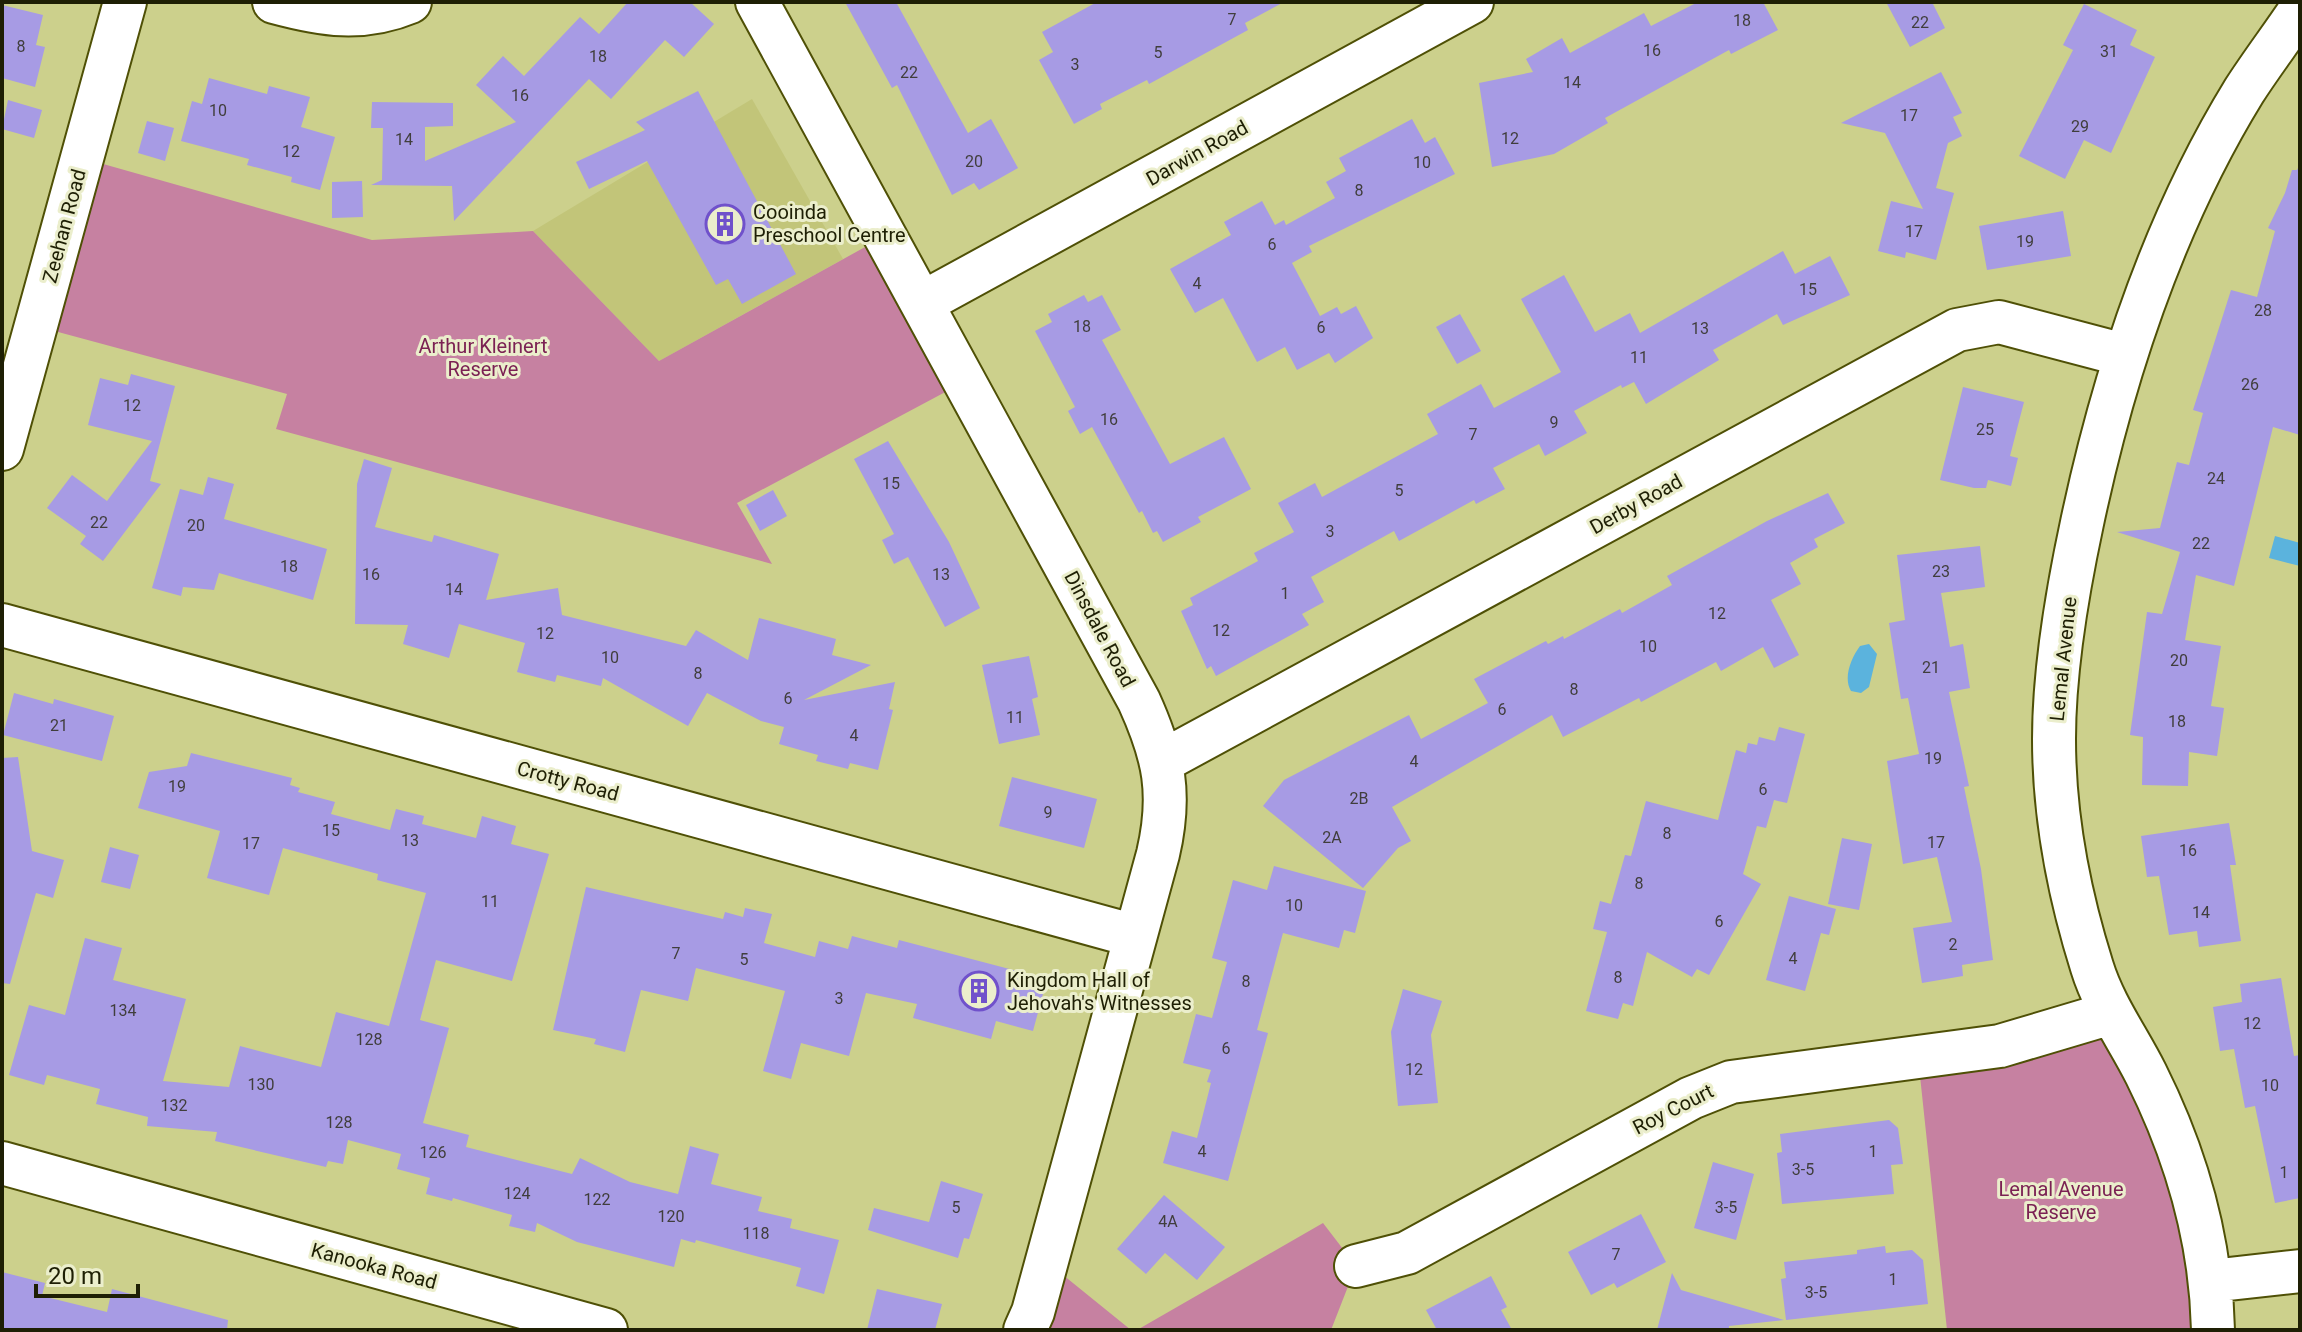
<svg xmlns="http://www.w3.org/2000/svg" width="2302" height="1332" viewBox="0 0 2302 1332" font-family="Roboto,sans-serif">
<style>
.built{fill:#c2c579}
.green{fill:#c681a1}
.water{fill:#5bb3dd}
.building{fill:#a79be4}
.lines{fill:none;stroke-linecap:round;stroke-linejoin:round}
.minor-casing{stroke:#4f5006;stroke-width:46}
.minor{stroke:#fff;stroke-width:42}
.labels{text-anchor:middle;stroke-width:6;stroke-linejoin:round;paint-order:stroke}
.number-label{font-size:16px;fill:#403e3c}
.street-label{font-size:20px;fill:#1e1f04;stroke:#ebeecc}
.poi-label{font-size:20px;fill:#1e1f04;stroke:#ebeecc;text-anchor:start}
.park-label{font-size:20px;fill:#7b2153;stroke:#ebeecc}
</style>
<rect width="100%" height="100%" fill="#ccd08c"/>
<path class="built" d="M752 99 843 259 659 361 533 231Z"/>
<path class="green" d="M82 158 372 240 533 231 659 361 885 236 966 381 737 503 772 564 276 429 287 394 36 326Z
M2083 1022 2130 1045 2213 1330H1947L1918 1057Z
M1323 1223 1356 1266 1331 1330H1137Z
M1047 1262 1131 1330H1033Z"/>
<path class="water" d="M2275 536 2300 543V566L2269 558Z
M1869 644 1877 654 1869 687 1861 693 1851 691C1843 678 1851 658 1860 646Z"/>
<path class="building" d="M628 2H690L714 24 684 57 665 40 611 99 589 79 454 221 452 186 371 185 382 180 383 128H371L372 102 453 103V126L425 127V161L516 122 476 85 503 56 524 76 580 17 599 34Z
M845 2H896L968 133 991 119 1018 168 979 190 974 183 952 195 897 85 892 88Z
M1097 2H1284L1245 23 1248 30 1149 84 1147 80 1100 104 1102 109 1074 124 1039 60 1053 52 1042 32Z
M1698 2H1763L1778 30 1731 54 1729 50 1605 118 1608 123 1554 154 1492 167 1479 83 1533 72 1526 59 1562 38 1570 53 1644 13 1651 26Z
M1886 2H1932L1945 28 1910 47Z
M2084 4 2137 30 2130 45 2155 57 2111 153 2084 140 2065 179 2019 156 2073 50 2063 45Z
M2 5 43 15 36 45 45 47 35 87 2 78Z
M1941 72 1962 113 1953 117 1962 136 1948 143 1936 188 1954 193 1936 260 1906 252 1905 258 1878 251 1891 201 1923 209 1885 133 1841 123Z
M209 78 267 94 269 86 310 97 301 127 335 137 320 190 291 182 292 177 247 165 249 159 181 141 192 101 202 104Z
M698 91 796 274 742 304 728 279 716 285 647 161 589 189 576 162 645 130 636 122Z
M8 100 42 110 34 138 2 129Z
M1412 119 1425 143 1435 137 1455 174 1309 246 1312 252 1292 263 1320 316 1337 307 1341 314 1356 306 1373 338 1335 363 1329 353 1297 370 1285 347 1257 362 1223 298 1195 313 1170 269 1231 235 1224 222 1262 201 1275 225 1284 220 1286 225 1335 198 1326 182 1346 171 1339 158Z
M147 121 174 128 165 161 138 153Z
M2300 164V435L2273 427 2234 586 2196 575 2185 640 2221 646 2211 706 2224 708 2217 756 2189 752 2188 786 2142 785 2143 737 2130 735 2147 612 2162 614 2180 552 2117 532 2160 528 2177 462 2189 465 2203 413 2193 410 2231 290 2257 297 2275 231 2268 228 2285 193 2292 170H2297Z
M362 181 363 217 332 218V182Z
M2063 211 2071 256 1987 270 1979 226Z
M1783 251 1795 274 1830 256 1850 295 1783 325 1777 314 1713 350 1719 360 1646 404 1634 382 1622 388 1621 385 1574 411 1587 433 1545 456 1539 444 1493 468 1505 489 1476 504 1474 500 1399 541 1394 531 1311 577 1324 602 1302 614 1309 625 1216 676 1211 666 1207 669 1181 611 1193 605 1190 598 1258 561 1254 553 1294 532 1278 503 1315 483 1322 497 1438 434 1427 414 1481 384 1494 408 1561 372 1521 299 1564 275 1595 332 1630 313 1640 333Z
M1084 295 1088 302 1102 295 1121 330 1102 340 1170 464 1224 437 1251 489 1198 517 1201 522 1163 542 1157 531 1153 533 1142 511 1139 513 1092 427 1080 434 1068 411 1075 407 1035 331 1052 322 1048 314Z
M1460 314 1481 351 1457 364 1436 327Z
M131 374 175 386 150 481 161 484 103 561 80 544 86 536 47 508 72 475 107 501 152 441 88 425 100 378 128 385Z
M1963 387 2024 402 2010 456 2018 458 2011 486 1988 480 1986 488H1974L1940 480Z
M888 441 949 542 980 608 945 627 908 557 894 564 882 540 894 534 854 459Z
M364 459 392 468 375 527 432 542 434 535 499 554 486 600 558 588 562 615 686 646 696 630 748 660 759 618 836 639 832 655 871 665 804 700 895 682 889 709 893 710 878 770 850 763 848 769 816 761 818 755 779 744 784 727 761 721 707 693 688 726 603 678 601 686 557 675 555 682 517 672 525 643 459 624 449 658 403 644 408 625 355 624 357 484Z
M208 477 234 484 224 519 327 549 313 600 219 573 214 590 183 587 181 596 152 588 180 489 203 495Z
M773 490 787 516 760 531 746 505Z
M1828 493 1845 523 1814 539 1818 547 1790 563 1801 584 1771 600 1799 655 1774 668 1763 647 1721 671 1716 662 1641 702 1639 698 1563 737 1552 715 1392 807 1411 841 1398 848 1363 888 1263 806 1284 780 1409 715 1421 739 1488 703 1474 679 1546 641 1548 644 1563 636 1564 639 1620 609 1622 613 1672 585 1667 576 1767 521Z
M1980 546 1985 587 1941 593 1950 647 1963 644 1970 688 1949 692 1969 786 1964 787 1981 869 1993 960 1962 965 1963 976 1922 983 1913 928 1952 922 1937 857 1903 864 1887 761 1919 754 1908 698 1901 699 1889 623 1905 620 1897 555Z
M1029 656 1038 697 1032 699 1040 735 999 744 982 665Z
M14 693 53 704 54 699 114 716 102 761 3 735Z
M1779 727 1805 734 1787 803 1774 800 1766 828 1757 826 1743 874 1761 884 1709 975 1697 969 1692 977 1647 952 1633 1006 1623 1003 1618 1019 1586 1011 1607 932 1593 929 1600 901 1611 904 1625 855 1631 856 1646 801 1718 820 1736 750 1746 753 1748 743 1757 745 1759 737 1775 741Z
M191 753 292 778 290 785 300 788 298 792 335 802 331 814 390 830 396 809 424 816 422 824 476 838 482 816 516 826 511 844 549 854 512 981 436 960 420 1020 449 1028 423 1123 469 1135 466 1147 572 1174 580 1158 630 1182 678 1194 690 1146 719 1154 711 1184 762 1197 758 1211 792 1219 790 1228 839 1240 824 1294 796 1286 801 1268 696 1240 695 1243 681 1239 674 1267 577 1242 537 1223 535 1232 509 1226 512 1215 453 1198 452 1201 426 1194 430 1178 397 1169 401 1154 348 1140 343 1164 328 1161 326 1167 215 1141 217 1132 147 1126 148 1117 96 1104 100 1089 47 1075 44 1085 9 1075 29 1005 65 1015 85 938 122 948 113 980 186 999 163 1081 229 1087 240 1046 321 1067 336 1012 389 1026 426 893 377 880 378 874 283 848 269 895 207 878 220 831 138 808 149 772 187 766Z
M18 757 32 851 64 860 53 898 36 893 10 984 2 983V758Z
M1012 777 1097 799 1084 848 999 826Z
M2229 823 2236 865H2230L2241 941 2199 947 2197 931 2169 935 2159 876 2147 877 2141 836Z
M1842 838 1872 844 1859 910 1828 904Z
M110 847 139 855 130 889 101 882Z
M1274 866 1366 891 1355 933 1344 930 1339 948 1283 933 1257 1030 1268 1033 1228 1181 1163 1163 1172 1131 1197 1138 1211 1083 1207 1082 1211 1070 1183 1063 1196 1014 1212 1018 1227 962 1212 958 1233 880 1267 890Z
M586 887 723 919 725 912 743 917 745 908 772 914 764 943 815 957 819 941 848 949 852 936 897 948 899 940 1047 979 1033 1031 996 1021 991 1039 913 1018 917 1004 866 993 849 1056 801 1043 791 1079 763 1071 785 991 696 968 688 1001 641 990 625 1052 594 1044 596 1039 553 1030Z
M1789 896 1836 909 1829 935 1821 933 1805 991 1766 980Z
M2281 978 2294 1056 2300 1055V1198L2275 1203 2255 1106 2245 1108 2234 1049 2220 1051 2213 1007 2242 1002 2240 984Z
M1403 989 1442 1001 1431 1035 1438 1103 1398 1106 1391 1032Z
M1889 1120 1898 1128 1903 1164 1891 1165 1894 1194 1782 1204 1777 1153 1782 1152 1780 1134Z
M1713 1162 1754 1174 1736 1240 1694 1228Z
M941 1181 983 1194 969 1239 964 1238 958 1258 868 1230 874 1208 929 1222Z
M1164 1195 1225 1247 1197 1280 1165 1253 1146 1274 1117 1249Z
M1641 1214 1666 1262 1617 1288 1614 1283 1591 1295 1568 1252Z
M1885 1246 1886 1253 1912 1250 1923 1260 1928 1304 1786 1320 1781 1279 1786 1278 1784 1262 1857 1254V1250Z
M2 1272 45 1283 42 1296 107 1312 112 1289 228 1320 227 1330H2Z
M1672 1273 1681 1290 1784 1320 1729 1326V1330H1657Z
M1491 1276 1507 1307 1501 1310 1512 1330H1437L1426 1310Z
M877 1289 942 1304 935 1330H867Z"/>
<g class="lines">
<defs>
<path id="minor" d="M274 2C322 15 362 22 410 2
M757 2 1139 701C1164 756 1172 794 1158 854L1033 1312 1025 1330
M922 303 1472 2
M2 449 125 2
M2 625 1135 936
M1163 761 1957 330 1999 322 2124 355
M2 1163 606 1330
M1356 1266 1407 1253 1691 1098 1731 1082 2000 1046 2111 1013
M2211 1281 2300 1271
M2213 1330C2211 1240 2186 1154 2146 1074 2128 1038 2104 1006 2092 967 2069 894 2054 816 2054 739 2054 668 2067 593 2082 523 2114 372 2163 223 2244 91 2262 63 2282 37 2300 10"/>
</defs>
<use href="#minor" class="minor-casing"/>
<use href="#minor" class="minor"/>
</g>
<defs>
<symbol id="building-ring" viewBox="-11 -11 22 22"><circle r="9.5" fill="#ebeecc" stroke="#7051cb" stroke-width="1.5"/><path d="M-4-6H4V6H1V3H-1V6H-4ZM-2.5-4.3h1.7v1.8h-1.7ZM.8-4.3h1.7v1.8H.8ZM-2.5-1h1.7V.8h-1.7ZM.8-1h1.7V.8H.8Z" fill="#7051cb"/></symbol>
</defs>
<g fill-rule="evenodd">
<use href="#building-ring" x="703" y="202" width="44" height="44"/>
<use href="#building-ring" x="957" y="969" width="44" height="44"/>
</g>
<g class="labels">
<g class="number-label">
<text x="1232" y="25">7</text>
<text x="1742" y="26">18</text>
<text x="1920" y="28">22</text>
<text x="21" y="52">8</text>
<text x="1652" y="56">16</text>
<text x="2109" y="57">31</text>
<text x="1158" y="58">5</text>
<text x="598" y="62">18</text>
<text x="1075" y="70">3</text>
<text x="909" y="78">22</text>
<text x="1572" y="88">14</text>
<text x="520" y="101">16</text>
<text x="218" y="116">10</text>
<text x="1909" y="121">17</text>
<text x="2080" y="132">29</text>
<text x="1510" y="144">12</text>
<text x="404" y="145">14</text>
<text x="291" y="157">12</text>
<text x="974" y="167">20</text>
<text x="1422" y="168">10</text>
<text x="1359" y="196">8</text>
<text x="1914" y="237">17</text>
<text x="2025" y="247">19</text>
<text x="1272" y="250">6</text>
<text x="1197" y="289">4</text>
<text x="1808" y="295">15</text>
<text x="2263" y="316">28</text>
<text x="1082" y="332">18</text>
<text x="1321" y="333">6</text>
<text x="1700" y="334">13</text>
<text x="1639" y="363">11</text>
<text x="2250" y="390">26</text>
<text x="132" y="411">12</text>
<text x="1109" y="425">16</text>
<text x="1554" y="428">9</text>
<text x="1985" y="435">25</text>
<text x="1473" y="440">7</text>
<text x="2216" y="484">24</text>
<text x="891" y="489">15</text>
<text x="1399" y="496">5</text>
<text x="99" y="528">22</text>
<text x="196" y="531">20</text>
<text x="1330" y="537">3</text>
<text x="2201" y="549">22</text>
<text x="289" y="572">18</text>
<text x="1941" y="577">23</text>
<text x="371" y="580">16</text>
<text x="941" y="580">13</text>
<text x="454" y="595">14</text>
<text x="1285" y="599">1</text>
<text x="1717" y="619">12</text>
<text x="1221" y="636">12</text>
<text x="545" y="639">12</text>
<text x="1648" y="652">10</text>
<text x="610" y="663">10</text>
<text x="2179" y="666">20</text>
<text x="1931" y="673">21</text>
<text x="698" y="679">8</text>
<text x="1574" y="695">8</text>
<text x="788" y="704">6</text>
<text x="1502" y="715">6</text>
<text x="1015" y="723">11</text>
<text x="2177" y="727">18</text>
<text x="59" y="731">21</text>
<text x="854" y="741">4</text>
<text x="1933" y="764">19</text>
<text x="1414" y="767">4</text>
<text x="177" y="792">19</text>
<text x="1763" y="795">6</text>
<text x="1359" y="804">2B</text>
<text x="1048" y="818">9</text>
<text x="331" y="836">15</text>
<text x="1667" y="839">8</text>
<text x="1332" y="843">2A</text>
<text x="410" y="846">13</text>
<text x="1936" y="848">17</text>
<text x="251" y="849">17</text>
<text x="2188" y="856">16</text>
<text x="1639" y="889">8</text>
<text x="490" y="907">11</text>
<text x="1294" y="911">10</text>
<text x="2201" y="918">14</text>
<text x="1719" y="927">6</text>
<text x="1953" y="950">2</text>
<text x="676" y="959">7</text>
<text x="1793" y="964">4</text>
<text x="744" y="965">5</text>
<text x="1618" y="983">8</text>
<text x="1246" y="987">8</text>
<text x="839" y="1004">3</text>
<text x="123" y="1016">134</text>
<text x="2252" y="1029">12</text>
<text x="369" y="1045">128</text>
<text x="1226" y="1054">6</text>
<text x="1414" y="1075">12</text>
<text x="261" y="1090">130</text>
<text x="2270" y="1091">10</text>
<text x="174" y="1111">132</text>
<text x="339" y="1128">128</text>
<text x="1202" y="1157">4</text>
<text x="1873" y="1157">1</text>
<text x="433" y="1158">126</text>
<text x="1803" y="1175">3-5</text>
<text x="2284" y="1178">1</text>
<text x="517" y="1199">124</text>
<text x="597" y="1205">122</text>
<text x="956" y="1213">5</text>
<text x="1726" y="1213">3-5</text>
<text x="671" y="1222">120</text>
<text x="1168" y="1227">4A</text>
<text x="756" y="1239">118</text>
<text x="1616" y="1260">7</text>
<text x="1893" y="1285">1</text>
<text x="1816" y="1298">3-5</text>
</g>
<g class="street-label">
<text transform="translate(1197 153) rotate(-29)" y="7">Darwin Road</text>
<text transform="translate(64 226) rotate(-75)" y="7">Zeehan Road</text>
<text transform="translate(1636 504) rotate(-29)" y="7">Derby Road</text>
<text transform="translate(1100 629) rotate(62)" y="7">Dinsdale Road</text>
<text transform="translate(2063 659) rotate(-84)" y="7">Lemal Avenue</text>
<text transform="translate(568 781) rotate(15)" y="7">Crotty Road</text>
<text transform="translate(1673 1109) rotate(-27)" y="7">Roy Court</text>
<text transform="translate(374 1266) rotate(15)" y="7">Kanooka Road</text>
</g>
<g class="poi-label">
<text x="753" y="219">Cooinda<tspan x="753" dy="23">Preschool Centre</tspan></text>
<text x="1007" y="987">Kingdom Hall of<tspan x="1007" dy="23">Jehovah's Witnesses</tspan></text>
</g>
<g class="park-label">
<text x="483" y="353">Arthur Kleinert<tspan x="483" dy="23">Reserve</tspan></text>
<text x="2061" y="1196">Lemal Avenue<tspan x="2061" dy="23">Reserve</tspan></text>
</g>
</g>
<rect width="2302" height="1332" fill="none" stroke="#1e1f04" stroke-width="8"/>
<path d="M36 1284v12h102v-12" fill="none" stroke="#1e1f04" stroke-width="4"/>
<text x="48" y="1284" font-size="24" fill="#1e1f04" stroke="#ebeecc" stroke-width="6" paint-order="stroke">20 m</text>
</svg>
